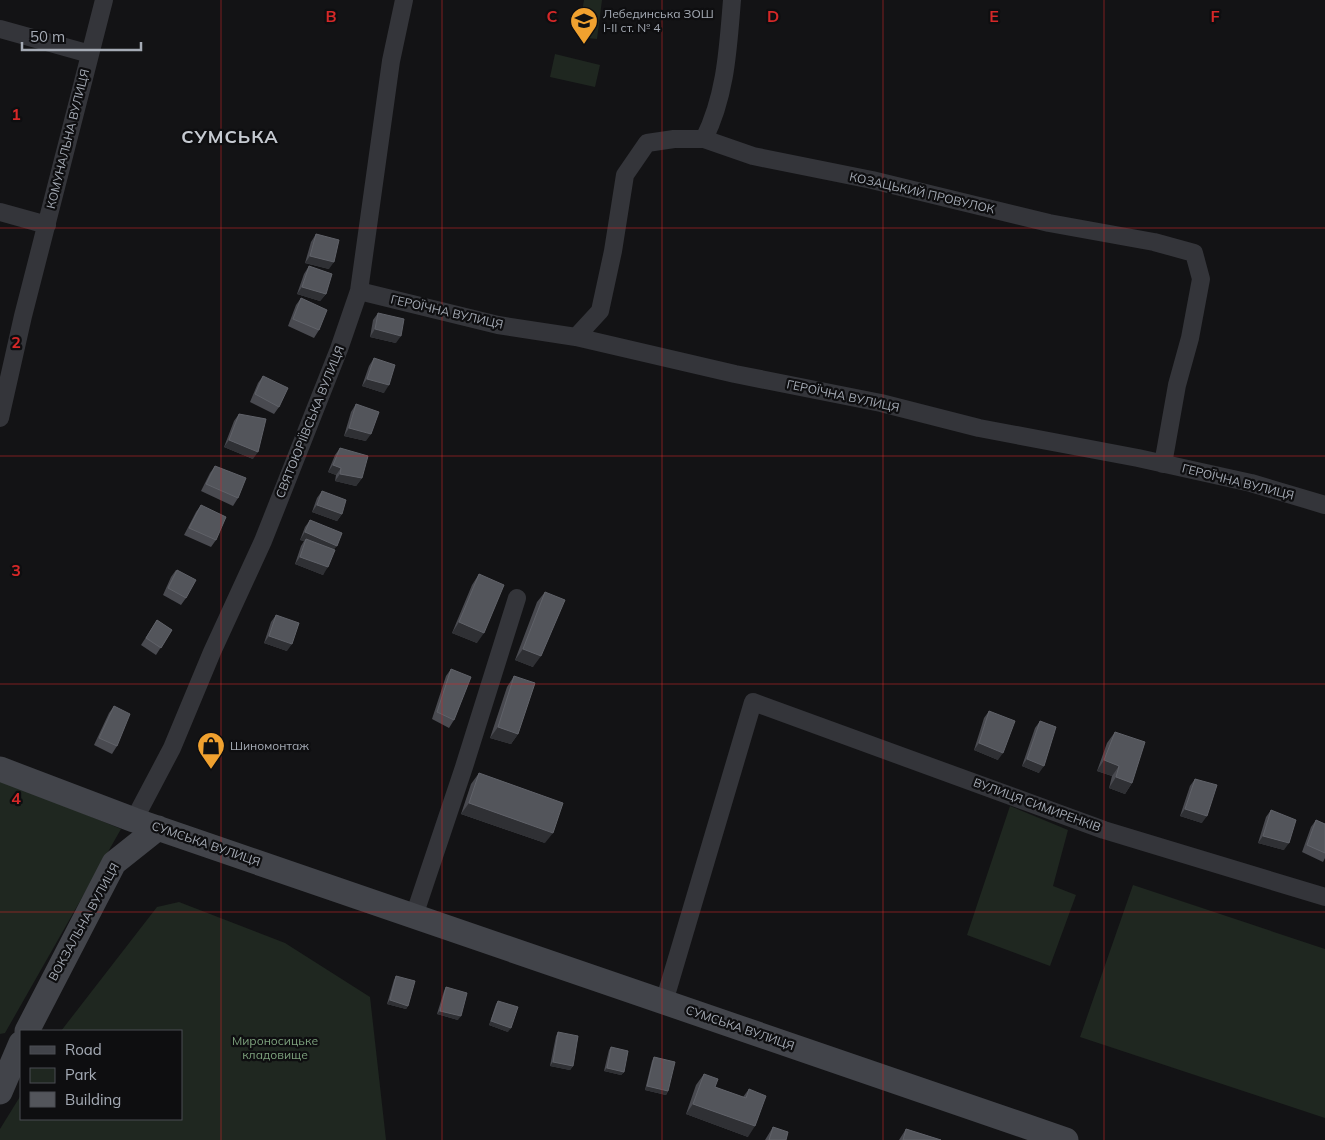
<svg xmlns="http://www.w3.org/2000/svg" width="1325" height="1140" viewBox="0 0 1325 1140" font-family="Mulish,sans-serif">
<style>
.green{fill:#1f2720}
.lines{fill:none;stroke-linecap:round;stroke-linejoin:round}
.minor{stroke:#34353a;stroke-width:18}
.secondary{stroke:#42444a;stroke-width:25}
.wall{fill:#494a50}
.shaded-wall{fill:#2f3034}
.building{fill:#53555b;stroke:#606269}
.grid{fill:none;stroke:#d62828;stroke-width:1;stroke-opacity:0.55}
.labels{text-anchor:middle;stroke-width:4.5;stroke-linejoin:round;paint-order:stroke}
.poi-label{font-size:12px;fill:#a5abb5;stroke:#0e0e10;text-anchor:start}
.street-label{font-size:12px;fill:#a5abb5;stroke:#0e0e10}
.park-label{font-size:12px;fill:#7ca07c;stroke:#0e0e10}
.district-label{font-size:18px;font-weight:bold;letter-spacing:1px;fill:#c6cad1;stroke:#0e0e10}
.grid-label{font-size:16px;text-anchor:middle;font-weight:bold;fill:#d62828;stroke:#0e0e10;stroke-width:4.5;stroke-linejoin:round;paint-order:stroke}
</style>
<rect width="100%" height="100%" fill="#131315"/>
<path class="green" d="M584 0H602L597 39 578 37Z
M555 54 600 65 595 87 550 77Z
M0 779 121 829 5 1033 0 1034Z
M1010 806 1068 830 1053 886 1076 895 1050 966 967 935Z
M1133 885 1325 949V1118L1080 1037Z
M179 902 285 943 370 997 386 1140H0V1129L21 1095V1119H181V1031H61L157 907Z"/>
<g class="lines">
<path class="minor" d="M0 29 90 54
M704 139C726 95 728 48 732 0
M0 212 47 225
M359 291 498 325 576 337 735 374 881 403 979 428 1138 458 1251 483 1325 505
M576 337 600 311 613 251 625 175 647 143 674 139H704L753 156 872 180 1049 223 1154 242 1194 253 1201 279 1190 338 1177 385 1163 464
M0 418 23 316 104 0
M134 820 172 748 212 652 263 541 339 349 359 291 391 61 404 0
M414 916 464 767 517 598
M664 1002 753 702 1104 830 1325 897"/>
<path class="secondary" d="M0 769 134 820 1066 1140
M27 1031 114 863 158 828
M0 1092 21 1043"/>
</g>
<path class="wall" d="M316 234 329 269 305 263 311 242Z
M309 266 326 294 320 301 297 294 304 274Z
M301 298 319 330 314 338 288 326 296 305Z
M378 313 396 343 370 337 373 320Z
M374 358 384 393 362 386 369 366Z
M263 376 279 407 274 414 250 402 258 383Z
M356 404 366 441 344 436 351 412Z
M239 414 253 459 224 447 234 421Z
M340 448 362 478 356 486 335 481 336 475 328 472 335 455Z
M215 466 238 498 233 506 201 491 210 473Z
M322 491 342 514 337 521 312 512 317 498Z
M201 505 216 540 211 547 184 535 196 512Z
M310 520 334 550 323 575 295 564 301 546 304 541 300 540 305 527Z
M176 570 186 598 181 605 163 595 171 577Z
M479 574 477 643 452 633 472 585Z
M545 592 533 667 515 660 537 602Z
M276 615 287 651 264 643 271 622Z
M157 620 172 630 156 655 141 645Z
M451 669 454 720 449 728 432 719 446 676Z
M514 676 518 734 511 744 490 738 507 687Z
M114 706 117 746 112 754 94 745 109 713Z
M989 711 998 760 974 750 984 718Z
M1040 721 1039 773 1022 766 1035 728Z
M1115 732 1132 783 1125 794 1109 788 1112 776 1097 771 1107 743Z
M479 773 545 843 461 814 471 784Z
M1195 779 1202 823 1180 816 1190 786Z
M1271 810 1284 850 1258 843 1266 817Z
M1316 820 1325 824V858L1323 862 1302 852 1311 827Z
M396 976 408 1006 406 1009 387 1004 394 980Z
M446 987 458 1020 437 1014 444 991Z
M498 1001 508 1032 489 1025 496 1004Z
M558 1032 573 1066 570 1070 550 1066 556 1036Z
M611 1047 624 1072 621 1075 604 1071 609 1050Z
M654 1057 668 1091 666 1095 645 1090 652 1061Z
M704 1074 715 1087 743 1097 749 1089 748 1137 686 1114 696 1085Z
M773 1127 786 1140H765Z
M906 1129 941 1140H899Z"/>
<path class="shaded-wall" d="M310 256 334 262 329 269 305 263Z
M302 287 326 294 320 301 297 294Z
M375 329 401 336 396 343 370 337Z
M367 379 389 385 384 393 362 386Z
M349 428 371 434 366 441 344 436Z
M229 440 258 452 253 459 224 447Z
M333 465 341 468 336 475 328 472Z
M340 474 362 478 356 486 335 481Z
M317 505 342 514 337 521 312 512Z
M305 532 337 546 331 553 306 539 304 541 300 540Z
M300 557 328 567 323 575 295 564Z
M459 622 484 633 477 643 452 633Z
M269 636 292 644 287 651 264 643Z
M523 649 541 656 533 667 515 660Z
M498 727 518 734 511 744 490 738Z
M979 743 1003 753 998 760 974 750Z
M1027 759 1044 766 1039 773 1022 766Z
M1104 760 1119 766 1112 776 1097 771Z
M1116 777 1132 783 1125 794 1109 788Z
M469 803 553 833 545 843 461 814Z
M1185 809 1207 816 1202 823 1180 816Z
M1263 836 1289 843 1284 850 1258 843Z
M390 1000 408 1006 406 1009 387 1004Z
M440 1011 461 1016 458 1020 437 1014Z
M491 1021 511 1028 508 1032 489 1025Z
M553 1062 573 1066 570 1070 550 1066Z
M607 1068 624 1072 621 1075 604 1071Z
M647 1086 668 1091 666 1095 645 1090Z
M693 1104 755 1126 748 1137 686 1114Z"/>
<path class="building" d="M316 234 339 240 334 262 310 256Z
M309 266 332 274 326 294 302 287Z
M301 298 327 310 319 330 293 319Z
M378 313 404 319 401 336 375 329Z
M374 358 395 365 389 385 367 379Z
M263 376 288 388 279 407 255 394Z
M356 404 379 412 371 434 349 428Z
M239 414 266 419 258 452 229 440Z
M340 448 368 456 362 478 340 474 341 468 333 465Z
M215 466 246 478 238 498 206 484Z
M322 491 346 500 342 514 317 505Z
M201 505 226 517 216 540 189 528Z
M310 520 342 533 337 546 305 532Z
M306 539 335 550 328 567 300 557Z
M177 570 196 580 186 598 168 588Z
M479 574 504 585 484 633 459 622Z
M545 592 565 600 541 656 523 649Z
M276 615 299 623 292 644 269 636Z
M157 620 172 630 161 648 146 638Z
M451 669 471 677 454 720 437 712Z
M514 676 535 683 518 734 498 727Z
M114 706 130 714 117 746 99 738Z
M989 711 1015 721 1003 753 979 743Z
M1040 721 1056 727 1044 766 1027 759Z
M1115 732 1145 742 1132 783 1116 777 1119 766 1104 760Z
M479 773 563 803 553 833 469 803Z
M1195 779 1217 785 1207 816 1185 809Z
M1271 810 1296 820 1289 843 1263 836Z
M1316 820 1325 824V853L1307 845Z
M396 976 415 981 408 1006 390 1000Z
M446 987 467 993 461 1016 440 1011Z
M498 1001 518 1007 511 1028 491 1021Z
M558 1032 578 1036 573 1066 553 1062Z
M611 1047 628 1051 624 1072 607 1068Z
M654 1057 675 1062 668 1091 647 1086Z
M704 1074 718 1079 715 1087 746 1098 749 1089 766 1096 755 1126 693 1104Z
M773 1127 788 1132 786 1140H769Z
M906 1129 941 1140H903Z"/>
<path class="grid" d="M221 0V1140M442 0V1140M662 0V1140M883 0V1140M1104 0V1140M0 228H1325M0 456H1325M0 684H1325M0 912H1325"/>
<defs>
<symbol id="school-pin" viewBox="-11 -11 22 30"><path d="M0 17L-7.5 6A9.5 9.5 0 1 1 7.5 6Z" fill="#f0a12f" stroke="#0e0e10"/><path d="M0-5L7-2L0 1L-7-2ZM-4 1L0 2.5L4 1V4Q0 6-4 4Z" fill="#111"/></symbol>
<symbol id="shop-pin" viewBox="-11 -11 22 30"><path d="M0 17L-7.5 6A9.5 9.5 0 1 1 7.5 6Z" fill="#f0a12f" stroke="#0e0e10"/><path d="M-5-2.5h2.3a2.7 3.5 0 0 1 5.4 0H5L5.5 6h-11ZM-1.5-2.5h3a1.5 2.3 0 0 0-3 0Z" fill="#111"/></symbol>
</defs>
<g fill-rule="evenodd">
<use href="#school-pin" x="568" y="5" width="32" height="43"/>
<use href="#shop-pin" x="195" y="730" width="32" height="43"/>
</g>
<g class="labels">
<g class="poi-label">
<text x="603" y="18">Лебединська ЗОШ<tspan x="603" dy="14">І-ІІ ст. № 4</tspan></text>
<text x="230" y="750">Шиномонтаж</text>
</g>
<g class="street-label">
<text transform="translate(68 139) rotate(-76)" y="4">КОМУНАЛЬНА ВУЛИЦЯ</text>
<text transform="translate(922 193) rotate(13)" y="4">КОЗАЦЬКИЙ ПРОВУЛОК</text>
<text transform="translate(447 312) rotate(13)" y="4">ГЕРОЇЧНА ВУЛИЦЯ</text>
<text transform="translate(843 396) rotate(12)" y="4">ГЕРОЇЧНА ВУЛИЦЯ</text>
<text transform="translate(310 422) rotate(-68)" y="4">СВЯТОЮРІЇВСЬКА ВУЛИЦЯ</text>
<text transform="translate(1238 482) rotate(14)" y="4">ГЕРОЇЧНА ВУЛИЦЯ</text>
<text transform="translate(1037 805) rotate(20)" y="4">ВУЛИЦЯ СИМИРЕНКІВ</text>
<text transform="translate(206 844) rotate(19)" y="4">СУМСЬКА ВУЛИЦЯ</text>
<text transform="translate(84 922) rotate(-61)" y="4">ВОКЗАЛЬНА ВУЛИЦЯ</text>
<text transform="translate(740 1028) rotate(19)" y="4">СУМСЬКА ВУЛИЦЯ</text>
</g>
<g class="park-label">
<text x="275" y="1045">Мироносицьке<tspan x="275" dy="14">кладовище</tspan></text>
</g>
<g class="district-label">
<text x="230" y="143">СУМСЬКА</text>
</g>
</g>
<g class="grid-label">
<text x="331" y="22">B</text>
<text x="552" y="22">C</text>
<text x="773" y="22">D</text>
<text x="994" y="22">E</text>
<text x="1215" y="22">F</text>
<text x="16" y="120">1</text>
<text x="16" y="348">2</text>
<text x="16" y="576">3</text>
<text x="16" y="804">4</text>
</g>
<rect x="20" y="1030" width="162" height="90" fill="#0e0e10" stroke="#4a4d52"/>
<rect x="30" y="1046" width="25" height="8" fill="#42444a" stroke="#4a4d52"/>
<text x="65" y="1055" font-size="15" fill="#a5abb5">Road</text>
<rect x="30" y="1068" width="25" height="15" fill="#1f2720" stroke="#4a4d52"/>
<text x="65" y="1080" font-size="15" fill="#a5abb5">Park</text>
<rect x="30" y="1092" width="25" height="15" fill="#53555b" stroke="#4a4d52"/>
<text x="65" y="1105" font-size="15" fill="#a5abb5">Building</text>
<path d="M22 42v8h119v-8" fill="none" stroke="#a5abb5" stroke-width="2.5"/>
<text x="30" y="42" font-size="15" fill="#a5abb5" stroke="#0e0e10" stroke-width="4" paint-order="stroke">50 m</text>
</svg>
